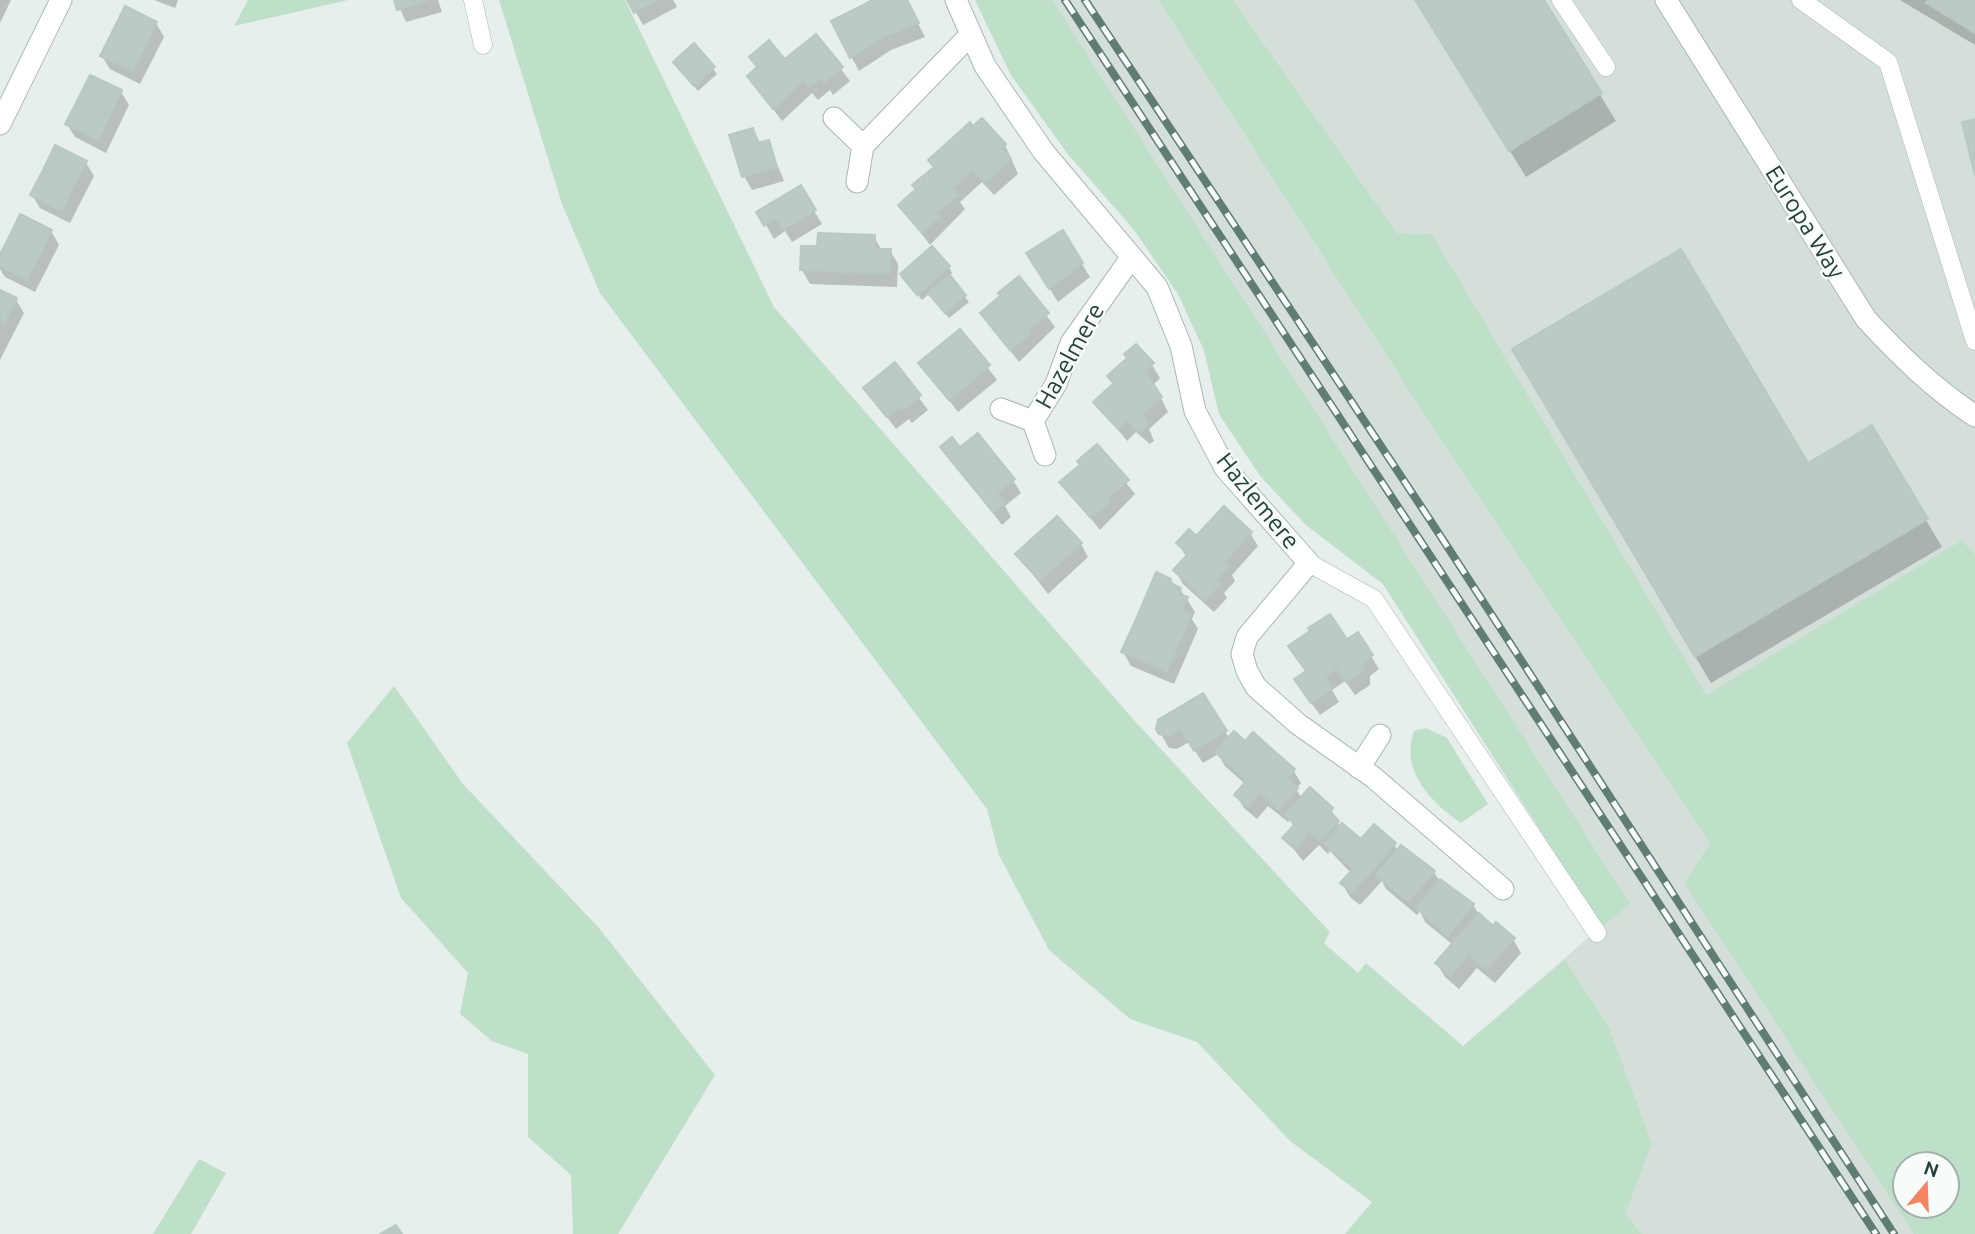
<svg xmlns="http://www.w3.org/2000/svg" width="1975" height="1234" viewBox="0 0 1975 1234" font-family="Ubuntu,sans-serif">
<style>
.built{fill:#d4dfda}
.green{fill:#bfe0c8;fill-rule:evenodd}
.shadow{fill:#0003}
.building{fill:#bbcac4;stroke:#b8c9c2;stroke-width:2}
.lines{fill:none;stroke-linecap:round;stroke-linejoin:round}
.service-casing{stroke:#a8b8b2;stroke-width:19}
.minor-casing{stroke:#a8b8b2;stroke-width:23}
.service{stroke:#fff;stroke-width:18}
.minor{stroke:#fff;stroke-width:21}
.rail-casing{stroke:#5f7d75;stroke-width:8}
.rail{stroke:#f7fbf9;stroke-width:5;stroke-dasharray:16;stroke-linecap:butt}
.labels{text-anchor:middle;stroke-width:5;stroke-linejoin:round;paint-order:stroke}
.street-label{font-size:24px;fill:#24423a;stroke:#f7fbf9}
</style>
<rect width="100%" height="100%" fill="#e6efeb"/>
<path class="built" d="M975 0H1158L1440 439 1711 843 1684 883 1710 920 1905 1164V1206H1947L1975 1234H1455L1463 1046 1602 926 1383 584 1306 525 1261 477 1219 414 1204 350 1178 294 1135 231 1067 153 1011 75Z
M1233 0H1975V554L1962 540 1706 696 1432 234 1397 233Z"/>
<path class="green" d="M248 0H348L234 26Z
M499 0H625L774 307 1133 719 1330 932 1324 943 1358 973 1366 963 1463 1046 1565 960 1608 1025 1652 1144 1625 1214 1642 1234H1345L1372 1202 1290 1141 1197 1042 1130 1019 1049 950 999 855 987 809 600 293 562 204Z
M975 0H1052L1630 904 1602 927 1383 584 1306 525 1261 477 1219 414 1204 350 1178 294 1135 231 1067 153 1011 75Z
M1158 0H1233L1397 233 1432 234 1706 695 1962 540 1975 554V1234H1914L1684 883 1710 843 1440 439ZM1905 1164H1947V1206H1905Z
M394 686 463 784 599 928 715 1075 618 1234H573L571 1175 528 1137V1054L492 1041 460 1014 468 973 401 898 347 743Z
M1426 728 1447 738 1488 804 1461 823C1430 802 1400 770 1414 731Z
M199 1159 226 1173 191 1234H153Z"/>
<path class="shadow" d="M0 0H11L0 23Z
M154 0H178L175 8Z
M396 0H438L442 12 406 22Z
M629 0H673L677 7 643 25Z
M876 0H906L925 37 891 50 859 71 833 22Z
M1416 0H1542L1616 121 1526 177Z
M1900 0H1975V45Z
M156 23 164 37 140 84 110 69 102 56Z
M816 36 850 81 833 95 830 90 818 100 812 93 782 121 749 77 758 69 785 61Z
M694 45 717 74 698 91 675 62Z
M121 92 129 105 106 153 75 137 67 124Z
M970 125 1005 145 1018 174 994 195 982 182 960 202 965 209 930 245 900 205 934 168 930 161Z
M753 130 761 144 768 142 784 181 752 190 744 176Z
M86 163 94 176 70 223 40 208 32 195Z
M800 188 822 224 792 242 785 231 774 239 759 213Z
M51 231 59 245 35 292 5 277 0 269V258Z
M874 237 882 251H890L898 264 897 287 810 284 802 270 819 248Z
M932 248 949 267 952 273 949 276 969 302 949 318 930 293 922 300 902 275Z
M1082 264 1090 277 1058 302 1036 267Z
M1019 279 1055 327 1019 362 982 314Z
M0 292 16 300 24 313 0 360Z
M960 331 997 380 958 412 921 364Z
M894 364 928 410 912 423 909 419 896 429 865 388Z
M1152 365 1160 378 1154 384 1168 412 1149 429 1154 441 1150 444 1136 432 1127 441 1096 402Z
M1529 377 1807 466 1871 428 1942 547 1711 683Z
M942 447 960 449 1013 480 1021 493 1005 506 1011 517 1002 525Z
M1097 447 1135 494 1100 530 1062 482Z
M1250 533 1258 546 1232 575 1235 581 1224 593 1227 598 1214 612 1183 584 1175 570 1187 558 1178 543 1196 538Z
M1081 544 1088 557 1048 594 1017 554Z
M1170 580 1180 589 1195 612 1192 619 1198 629 1174 684 1131 666 1123 652Z
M1330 616 1346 642 1371 656 1379 669 1370 676V685L1355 695 1345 681 1332 690 1339 702 1320 715 1304 693 1307 672 1291 646Z
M1203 695 1229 738 1245 743 1253 734 1293 770 1301 783 1296 789 1302 799 1331 809 1340 827 1361 841 1394 844 1398 851 1434 872 1440 882 1473 905 1480 916 1493 928 1513 939 1521 953 1495 983 1477 968 1459 989 1445 977 1437 963 1453 945 1425 922 1420 911 1417 915 1386 889 1382 881 1360 905 1350 897 1342 883 1351 873 1330 851 1328 854 1319 845 1303 861 1285 838 1294 828 1290 820 1288 822 1268 806 1257 819 1244 808 1236 795 1245 784 1225 766 1218 754 1203 763 1189 742 1177 749 1169 748 1158 729Z"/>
<path class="building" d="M394 0H429L397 10Z
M627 0H657L634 13Z
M872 0H907L919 23 883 37 865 4Z
M1415 0H1544L1602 93 1509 151Z
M1928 0H1975V33L1926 3Z
M865 4 883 37 850 58 831 21Z
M125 6 157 22 145 47 113 30Z
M113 30 145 47 133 71 100 56Z
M816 34 843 67 825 82 821 78 809 87 785 59Z
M769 40 803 81 773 109 747 76 757 67 749 57Z
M694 43 715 67 694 86 673 62Z
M90 75 122 90 110 115 78 99Z
M78 99 110 115 98 140 65 124Z
M982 118 1006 144 1002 148 1011 159 985 183 948 142 970 122 973 126Z
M1975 119V176L1962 122Z
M753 128 758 143 769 140 777 167 742 177 729 135Z
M948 142 973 170 953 188 928 160Z
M55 145 87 161 74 186 43 170Z
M934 167 958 195 937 213 912 185Z
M43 170 74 186 62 211 30 195Z
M801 185 816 210 783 230 776 219 764 226 756 212Z
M916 189 940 217 922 233 898 205Z
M20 214 52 230 40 255 8 239Z
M1063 230 1083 263 1049 289 1026 253Z
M818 233 846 234 845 272 800 270 801 246H817Z
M846 234 875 235V249H891L890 273 845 272Z
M8 239 40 255 27 280 0 266V254Z
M932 246 950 266 917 295 900 274Z
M1681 249 1808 463 1872 425 1928 519 1695 657 1512 349Z
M950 275 966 295 945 313 928 293Z
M1019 276 1049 313 1028 330 998 293Z
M0 290 17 298 5 323 0 320Z
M1000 296 1031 333 1010 350 980 313Z
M960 329 990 365 969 383 939 346Z
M1136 344 1154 363 1145 371 1162 397 1142 415 1107 376 1127 358 1124 354Z
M939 346 969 383 949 400 918 363Z
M895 362 921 395 903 410 900 407 887 417 863 388Z
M1114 383 1147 420V426L1142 431H1137L1127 420 1118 429 1093 402Z
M978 433 996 456 966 479 940 447 952 437 960 447Z
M1097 444 1129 480 1109 497 1077 461Z
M996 456 1015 479 997 493 1005 503 993 512 966 479Z
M1080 465 1111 500 1091 518 1059 482Z
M1224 506 1252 532 1224 562 1196 536Z
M1057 516 1082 543 1061 562 1036 535Z
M1189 529 1229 566 1216 580 1221 584 1205 600 1173 570 1188 554 1176 543Z
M1036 535 1061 562 1040 581 1015 554Z
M1156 572 1171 579 1170 583 1181 588 1179 594 1188 597 1182 610 1191 614 1182 636 1137 617Z
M1330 614 1347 639 1358 632 1373 655 1363 662V671L1346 682 1308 628Z
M1137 617 1182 636 1167 671 1121 652Z
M1310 631 1336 669 1325 677 1332 688 1311 703 1294 679 1306 671 1288 646Z
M1203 693 1227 731 1194 751 1180 729 1169 736 1159 734 1156 729 1158 720Z
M1234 731 1245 741 1253 732 1273 750 1246 780 1215 752Z
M1273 750 1295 769 1287 778 1298 788 1279 810 1260 793 1248 807 1234 795Z
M1310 787 1333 808 1330 812 1339 821 1320 841 1310 832 1295 849 1282 838 1295 824 1284 815Z
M1342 823 1361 839 1374 824 1396 843 1352 893 1340 883 1353 869 1324 844Z
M1401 845 1435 871 1408 902 1376 875Z
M1440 879 1474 904 1448 936 1416 908Z
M1479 913 1493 926 1496 922 1515 938 1486 970 1469 955 1450 976 1435 963Z
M396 1225 402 1234H380Z"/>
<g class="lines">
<defs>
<path id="service" d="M473 0 483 45
M1561 0 1606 67
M1801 0 1888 62 1975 341
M1309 563 1374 599 1597 933"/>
<path id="minor" d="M956 0 985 66 1043 151 1157 287 1181 346 1195 411 1225 468 1309 563 1247 637 1242 654 1247 671 1256 687 1298 724 1373 777 1503 889
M1666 0 1866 319C1900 356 1933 388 1975 416
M834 118 863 146 857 182
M0 124 61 0
M863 146 971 34
M1001 409 1033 421 1045 455
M1033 421 1056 384 1071 343 1131 258
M1359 768 1380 735"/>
</defs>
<use href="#service" class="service-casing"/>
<use href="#minor" class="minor-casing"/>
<use href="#service" class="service"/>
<use href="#minor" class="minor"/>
<defs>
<path id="rail" d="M1065 0 1876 1234
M1085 0 1432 523 1894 1234"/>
</defs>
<use href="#rail" class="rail-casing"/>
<use href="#rail" class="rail"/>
</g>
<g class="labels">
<g class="street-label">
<text transform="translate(1805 222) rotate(58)" y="8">Europa Way</text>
<text transform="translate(1070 356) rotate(-61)" y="8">Hazelmere</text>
<text transform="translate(1258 501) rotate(51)" y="8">Hazlemere</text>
</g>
</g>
<g transform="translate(1926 1185) rotate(19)"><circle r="33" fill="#f7fbf9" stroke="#a3b1ad" stroke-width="2"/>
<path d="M0-5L12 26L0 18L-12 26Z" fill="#f4845f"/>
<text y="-10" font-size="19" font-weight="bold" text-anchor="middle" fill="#24423a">N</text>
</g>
</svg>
